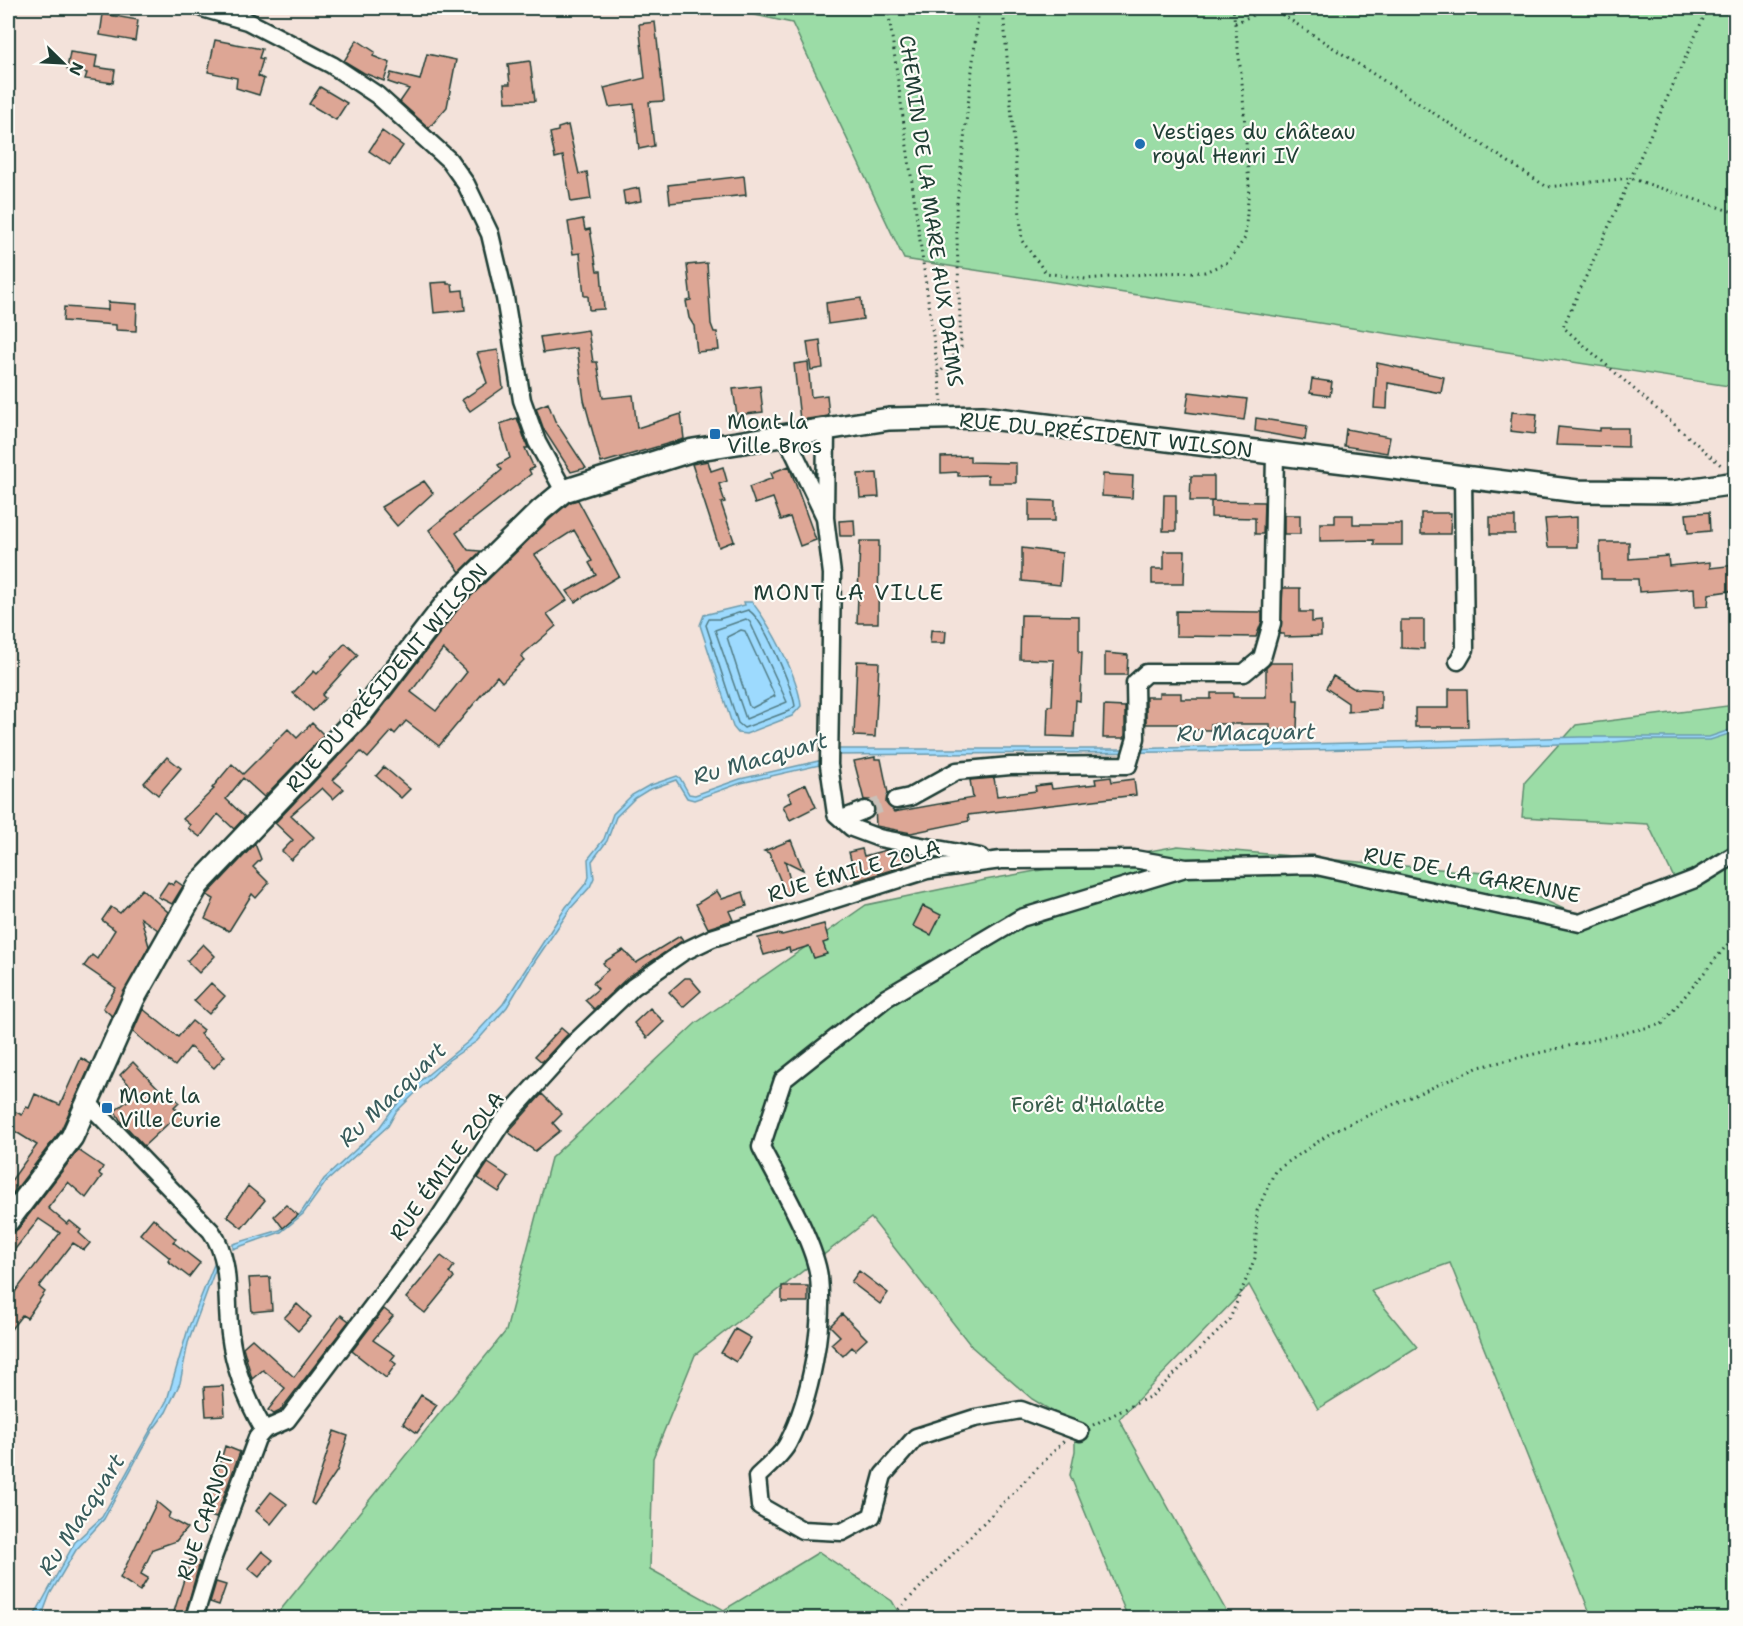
<svg xmlns="http://www.w3.org/2000/svg" width="1743" height="1626" viewBox="0 0 1743 1626" font-family="'Shantell Sans',sans-serif">
<style>
.green{fill:#9bdca6;stroke:#5d8c6d;stroke-width:1.5}
.water{fill:#9ddafe;stroke:#6b9bad;stroke-width:1.5}
.lines{fill:none;stroke-linecap:round;stroke-linejoin:round}
.shore{stroke:#517c85;stroke-width:1.5}
.building{fill:#dda695;stroke:#1f3d34;stroke-width:1.5;fill-rule:evenodd}
.minor-tunnel{stroke:#c9c1b9;stroke-width:16;stroke-dasharray:16 8;stroke-linecap:butt}
.minor-casing{stroke:#1f3d34;stroke-width:21}
.tertiary-casing{stroke:#1f3d34;stroke-width:26}
.path{stroke:#1f3d34;stroke-width:3;stroke-dasharray:1.5 4.5;stroke-linecap:butt}
.minor{stroke:#fdfcf7;stroke-width:16}
.tertiary{stroke:#fdfcf7;stroke-width:21}
.poi-dot{fill:#1f6fb2;stroke:#fdfcf7;stroke-width:2}
.labels{text-anchor:middle;stroke-width:4.5;stroke-linejoin:round;paint-order:stroke}
.poi-label{font-size:21px;fill:#1f3d34;stroke:#fdfcf7;text-anchor:start}
.street-label{font-size:21px;fill:#1f3d34;stroke:#fdfcf7}
.park-label{font-size:21px;fill:#385d4b;stroke:#fdfcf7}
.neighbourhood-label{font-size:22px;letter-spacing:1.5px;fill:#1f3d34;stroke:#fdfcf7}
.water-label{font-size:22px;font-style:italic;fill:#385c5c;stroke:#fdfcf7}
</style>
<rect width="100%" height="100%" fill="#f3e2da"/>
<filter id="ink" filterUnits="userSpaceOnUse"><feTurbulence type="fractalNoise" baseFrequency=".0167" numOctaves="2"/><feDisplacementMap in="SourceGraphic" scale="12" xChannelSelector="R" yChannelSelector="G"/><feConvolveMatrix kernelMatrix="1 2 1 2 8 2 1 2 1" color-interpolation-filters="sRGB"/></filter>
<g filter="url(#ink)">
<path class="green" d="M723 8H1735V387L904 259 792 23Z
M1735 705V1618H1592L1450 1263 1371 1291 1417 1347 1318 1409 1249 1285 1119 1419 1230 1618H1128L1070 1475 1075 1451V1425L1032 1399 972 1347 871 1218 695 1355 653 1458 650 1569 724 1610 819 1552 892 1601 902 1618H274L506 1331 551 1158 696 1023 866 905 985 880 1178 846 1484 873 1599 925 1675 880 1648 824 1522 817 1525 782 1576 725Z"/>
<path class="water" d="M744 602H752C771 626 798 676 801 706L792 716 746 734 738 733 733 727 700 625 704 615 745 605Z
M1736 728 1735 732 1710 740H1635L1604 743 1269 751 834 755 836 749H1125L1580 737H1709Z
M823 760 824 764 741 783 694 800 687 798 676 780 648 790 635 798 616 817 607 841 592 861 594 878 590 887 571 908 531 967 507 1007 477 1041 449 1060 396 1112 388 1126 326 1182 303 1214 281 1232 233 1249V1244L280 1230 300 1214 324 1179 379 1128 392 1110 415 1085 469 1041 503 1004 566 907 587 882 589 877 588 859 604 839 613 814 632 795 648 786 677 776 680 778 689 794 695 795 740 779Z
M217 1257 218 1262 188 1343 180 1383 166 1412 152 1431 104 1519 76 1550 50 1594 41 1618H33L75 1542 102 1517 167 1400 188 1329Z"/>
<g class="lines">
<path class="shore" d="M748 610C763 617 792 688 795 706L789 711 744 728 738 723 706 625 709 619H719Z
M746 619 750 622 787 702 746 719 715 630Z
M741 630 745 631 775 696 752 708 749 706 727 637Z"/>
</g>
<path class="building" d="M103 14 138 20 135 41 100 35Z
M655 22 664 101 649 102 654 146 639 149 634 104 609 107 604 88 645 78 639 24Z
M215 40 262 49 259 58 263 59 258 76 264 79 259 95 236 88 237 78 208 72Z
M357 40 375 52 373 56 390 63 384 81 364 73 344 61Z
M70 52 97 56 95 67 115 70 113 83 85 79 87 73 67 69Z
M427 54 456 60 447 107 429 128 400 102 409 89 388 82 391 73 420 80Z
M530 61 535 101 506 102 504 84H510L508 64Z
M320 87 347 103 336 120 309 104Z
M568 125 579 174 587 172 591 199 571 202 563 156 555 158 550 133 558 131V128Z
M382 131 403 146 390 165 369 151Z
M744 176 746 195 670 203 668 185Z
M639 188 641 201 625 204 623 191Z
M583 219 585 230 590 229 597 271H601L604 309 589 310 588 296H584L580 253 573 254 568 222Z
M707 263 711 324 714 332H717L719 350 697 352 694 326 689 318 686 301 691 300 687 265Z
M447 282V284H452L453 291 463 290 465 310 434 313 431 283Z
M861 298 863 319 828 324 826 303Z
M108 302 137 304 136 331 116 330V325L63 321 64 307 108 310Z
M588 330 593 362H597L603 398 633 395 637 428 681 414 684 439 601 463 584 400 577 348 543 353 540 337Z
M820 340 823 368 811 370 807 342Z
M498 350 503 388 470 411 462 400 487 383 477 353Z
M808 362 811 397 827 395 829 416 800 420 794 364Z
M1377 363 1444 377 1441 393 1388 383 1387 409 1374 408Z
M1312 379 1332 382 1330 396 1310 393Z
M760 386 763 412 737 415 733 389Z
M1189 392 1247 399 1244 420 1186 412Z
M548 403 555 421 586 468 571 472 544 430 536 408Z
M1512 412 1537 414 1535 434 1510 431Z
M517 418 528 448H525L534 468 529 470 531 474 456 533 468 550 481 551 460 572 429 530 502 470 498 465 510 458 500 424Z
M1256 418 1307 426 1305 440 1255 431Z
M1558 427 1600 431V428H1628V447L1556 445Z
M1346 429 1390 437 1387 453 1344 446Z
M970 456V462L1016 463V483H988V475L958 476V472L941 473V457Z
M708 461 711 471 723 467 727 481 719 484 725 502 721 503 734 541 719 547 692 464Z
M789 466 816 540 800 546 790 517 781 520 773 498 755 504 749 487 773 478 771 473Z
M877 473 879 497 860 498 858 474Z
M1103 474 1133 476 1132 498 1102 496Z
M1191 476H1214V501H1190Z
M424 481 433 493 397 526 381 507Z
M1164 495H1176V531H1163Z
M578 500 619 576 575 602 567 591 596 575 589 563 592 561 574 530 535 555 567 600 547 614 556 626 521 656 524 660 502 682 497 676 439 746 406 721 395 734 392 731 368 758 361 752 333 780 344 789 333 799 322 788 291 815 314 837 291 860 282 851 293 840 275 823 371 722 459 608 550 519 570 502ZM443 649 467 672 436 711 411 692Z
M1029 500 1055 501V521H1029Z
M1211 501 1264 502 1263 534H1255V518L1211 517Z
M1709 512 1710 531 1688 533 1686 514Z
M1421 513H1451L1450 534H1421Z
M1284 515H1300V534H1284Z
M1335 515H1353V524H1402V545H1374V540L1320 541V523H1335Z
M1490 517H1515V534H1490Z
M1577 517V547H1548L1545 519Z
M854 520 855 536H840L839 521Z
M860 541H879L878 623H857Z
M1600 542H1629V559L1668 556 1669 566 1710 562V568L1736 565V590L1709 594 1708 606 1695 607 1694 588 1639 592 1638 579H1601Z
M1022 548 1062 553 1060 585 1022 581Z
M1164 551H1185L1184 584H1152V569H1164Z
M1283 588H1300V612H1312V622L1321 621V636L1284 637V634H1280Z
M1176 611 1262 612V621L1256 637 1176 636Z
M1021 615 1079 616V652H1082L1080 701 1076 700 1074 737 1047 736 1048 706H1052L1054 660 1020 659Z
M1401 620H1424V649L1401 648Z
M931 630 946 631 945 643H930Z
M345 643 358 655 322 695 325 698 313 711 293 693 314 671 317 674Z
M1105 653 1128 655 1127 675H1105Z
M857 661 879 662 875 737 854 736Z
M1271 663H1293L1294 700H1298L1297 730H1270V724H1211V730H1180V724H1146V697H1159V693H1181V699H1211V693H1233V697H1266V668Z
M1333 676 1353 688 1381 690V709L1348 712V703L1326 688Z
M1449 689H1467L1468 727H1415V708H1449Z
M1104 706 1125 707V738H1103Z
M312 723 324 735 264 797 243 778 226 799 245 817 234 829 218 814 200 837 188 828 190 825 183 819 214 789 212 788 232 764 243 774 288 729 297 738Z
M167 757 181 768 158 795 144 783Z
M875 757V759H881L888 793 886 803 894 812 973 798 970 780 994 778 997 796 1036 791 1035 786 1051 784 1052 789 1096 784 1095 779 1111 777 1112 782 1134 779 1136 795 968 815 969 821 911 833 876 826 875 807 870 800H864L854 761Z
M384 767 410 789 401 798 376 776Z
M806 784 816 807 790 820 783 806 792 801 788 793Z
M791 840 803 870 785 861 793 892 786 894 769 853 764 851Z
M255 844 261 859 253 867 269 883 256 898 252 894 229 931 205 919 214 899 207 895Z
M862 849 864 856 886 850 902 853 904 866 856 881 849 852Z
M176 881 183 886 172 904 158 897 168 882 173 885Z
M142 889 168 912 158 930 141 918 149 946 112 1016 103 1008 116 988 84 966 92 955 97 959 115 930 102 920 111 907 120 913Z
M717 891 722 899 743 892 747 906 729 911 733 920 708 928 696 904Z
M923 906 941 915 931 935 913 926Z
M824 924 829 941 823 943 827 954 814 958 809 946 790 952 789 948 764 955 758 938 776 934 782 935Z
M680 936 683 940 627 978 594 1009 585 1000 598 989 593 983 608 970 603 963 607 960 623 950 636 963Z
M203 944 215 956 199 973 187 961Z
M685 978H690L701 991 683 1007 669 992Z
M211 983 225 996 209 1014 194 1001Z
M650 1008 664 1022 647 1038 634 1023Z
M143 1009 178 1037 192 1021 203 1030 200 1034 225 1056 214 1068 190 1047 175 1066 133 1032Z
M561 1028 568 1034 542 1062 535 1056Z
M81 1058 91 1064 61 1130 11 1196 8 1193V1185L37 1145 8 1127V1108L22 1115 26 1107 29 1108 35 1094 60 1105Z
M133 1062 162 1092 165 1089 179 1102 174 1107 185 1117 176 1126 171 1121 144 1146 120 1120 115 1111 137 1093 120 1075Z
M542 1094 562 1114 553 1123 560 1131 535 1151 508 1132Z
M78 1150 103 1167 99 1174 102 1176 86 1198 68 1182 48 1208 67 1224 70 1221 81 1230 79 1233 90 1243 84 1250 73 1243 39 1287 45 1292 27 1318 22 1315 8 1333V1301L60 1233 39 1219 8 1258V1235L18 1229Z
M488 1163 509 1177 499 1192 478 1178Z
M248 1186 265 1200 242 1228 227 1216Z
M286 1205 298 1215 283 1228 274 1216Z
M153 1218 176 1239 173 1242 200 1263 189 1277 168 1261 170 1258 140 1234Z
M441 1256 454 1266 449 1273 454 1277 425 1313 406 1298Z
M859 1271 888 1293 880 1304 851 1282Z
M270 1277 272 1310 252 1312 249 1278Z
M782 1286H808V1302H782Z
M297 1304 311 1317 298 1331 284 1318Z
M384 1309 393 1316 373 1340 395 1355 391 1360 396 1364 386 1378 352 1351Z
M842 1314 867 1339 855 1350 852 1347 843 1356 831 1344 840 1336 830 1326Z
M341 1315 349 1321 280 1411 274 1414 268 1410 285 1388 263 1370 252 1379 243 1347 252 1339 294 1377Z
M735 1329 751 1338 736 1362 721 1353Z
M223 1386 225 1415 206 1416 204 1387Z
M421 1395 437 1405 417 1433 403 1423Z
M334 1431 348 1436 337 1471 314 1505 311 1503Z
M225 1446 240 1452 216 1518 205 1514Z
M271 1492 287 1504 271 1524 256 1511Z
M157 1502 170 1513 168 1518 187 1528 176 1541 153 1549 141 1574 148 1578 140 1591 120 1578Z
M262 1551 273 1560 259 1577 248 1568Z
M190 1560 200 1562 184 1618H172Z
M216 1582 226 1585 219 1605 210 1602Z"/>
<g class="lines">
<path class="minor-tunnel" d="M865 810 896 800"/>
<defs>
<path id="minor" d="M202 8 247 21 332 65 377 95 449 160 466 184 490 234 505 298 522 400 537 442 564 491
M826 428 825 518 832 574 829 765 836 814 852 828 879 838 980 857
M785 434 824 515
M1458 661 1465 649 1463 477
M896 800 910 797 957 771 1010 766 1128 765 1136 738 1135 683 1146 673H1244L1262 658 1272 623 1275 453
M842 819 865 810
M87 1102 211 1231C233 1262 225 1299 230 1334 234 1367 248 1402 264 1430
M1080 1432 1021 1410 975 1418 916 1437 883 1475 872 1516 842 1532 802 1530 760 1506 757 1477C767 1467 782 1455 788 1443 811 1398 824 1327 819 1277 814 1240 778 1181 761 1147L783 1080 886 998 1021 918 1182 869
M194 1618 212 1560 257 1438 264 1430 287 1420 439 1218 503 1121 572 1045 633 987 683 952 712 938 927 870 1001 860 1134 859 1186 868 1312 865 1580 923 1695 879 1736 854"/>
<path id="tertiary" d="M8 1221 72 1137 134 998 198 885 361 714 449 600 541 510 564 491 693 450 889 419 982 417 1577 491 1673 492 1736 483"/>
</defs>
<use href="#minor" class="minor-casing"/>
<use href="#tertiary" class="tertiary-casing"/>
<path class="path" d="M888 8 942 401
M1003 8 1022 241 1046 273 1086 279 1157 273 1205 272 1228 262 1245 238 1249 187 1242 82 1233 8
M1272 8 1547 187 1630 178 1736 213
M1708 8 1563 327 1723 467
M1235 23 1269 8
M938 375 961 347 956 211 979 8
M1093 1425 1153 1395 1229 1321 1255 1258 1257 1211 1275 1171 1335 1130 1479 1067 1662 1024 1736 934
M890 1618 1064 1441"/>
<use href="#minor" class="minor"/>
<use href="#tertiary" class="tertiary"/>
</g>
</g>
<g class="poi-dot">
<circle cx="1140" cy="144" r="6"/>
<rect x="709" y="428" width="12" height="12" rx="3"/>
<rect x="101" y="1102" width="12" height="12" rx="3"/>
</g>
<g class="labels">
<g class="poi-label">
<text x="1152" y="139">Vestiges du château<tspan x="1152" dy="24">royal Henri IV</tspan></text>
<text x="727" y="429">Mont la<tspan x="727" dy="24">Ville Bros</tspan></text>
<text x="119" y="1103">Mont la<tspan x="119" dy="24">Ville Curie</tspan></text>
</g>
<g class="street-label">
<text transform="translate(931 211) rotate(82)" y="7">CHEMIN DE LA MARE AUX DAIMS</text>
<text transform="translate(1106 435) rotate(6)" y="7">RUE DU PRÉSIDENT WILSON</text>
<text transform="translate(387 678) rotate(-49)" y="7">RUE DU PRÉSIDENT WILSON</text>
<text transform="translate(854 871) rotate(-16)" y="7">RUE ÉMILE ZOLA</text>
<text transform="translate(1472 875) rotate(11)" y="7">RUE DE LA GARENNE</text>
<text transform="translate(447 1166) rotate(-54)" y="7">RUE ÉMILE ZOLA</text>
<text transform="translate(205 1516) rotate(-71)" y="7">RUE CARNOT</text>
</g>
<g class="park-label">
<text x="1088" y="1112">Forêt d'Halatte</text>
</g>
<g class="neighbourhood-label">
<text x="849" y="600">MONT LA VILLE</text>
</g>
<g class="water-label">
<text transform="translate(1246 732) rotate(-1)" y="8">Ru Macquart</text>
<text transform="translate(760 758) rotate(-16)" y="8">Ru Macquart</text>
<text transform="translate(392 1094) rotate(-44)" y="8">Ru Macquart</text>
<text transform="translate(81 1514) rotate(-57)" y="8">Ru Macquart</text>
</g>
</g>
<rect width="1743" height="1626" fill="none" stroke="#fdfcf7" stroke-width="30"/>
<rect x="15" y="15" width="1713" height="1596" fill="none" stroke="#1f3d34" stroke-width="2" filter="url(#ink)"/>
<g transform="translate(63 63) rotate(114)" stroke="#fdfcf7" stroke-width="4.5" paint-order="stroke">
<path d="M0-4.5L10 22L0 15L-10 22Z" fill="#1f3d34"/>
<text y="-9" font-size="16" font-weight="bold" text-anchor="middle" fill="#1f3d34">N</text>
</g>
</svg>
